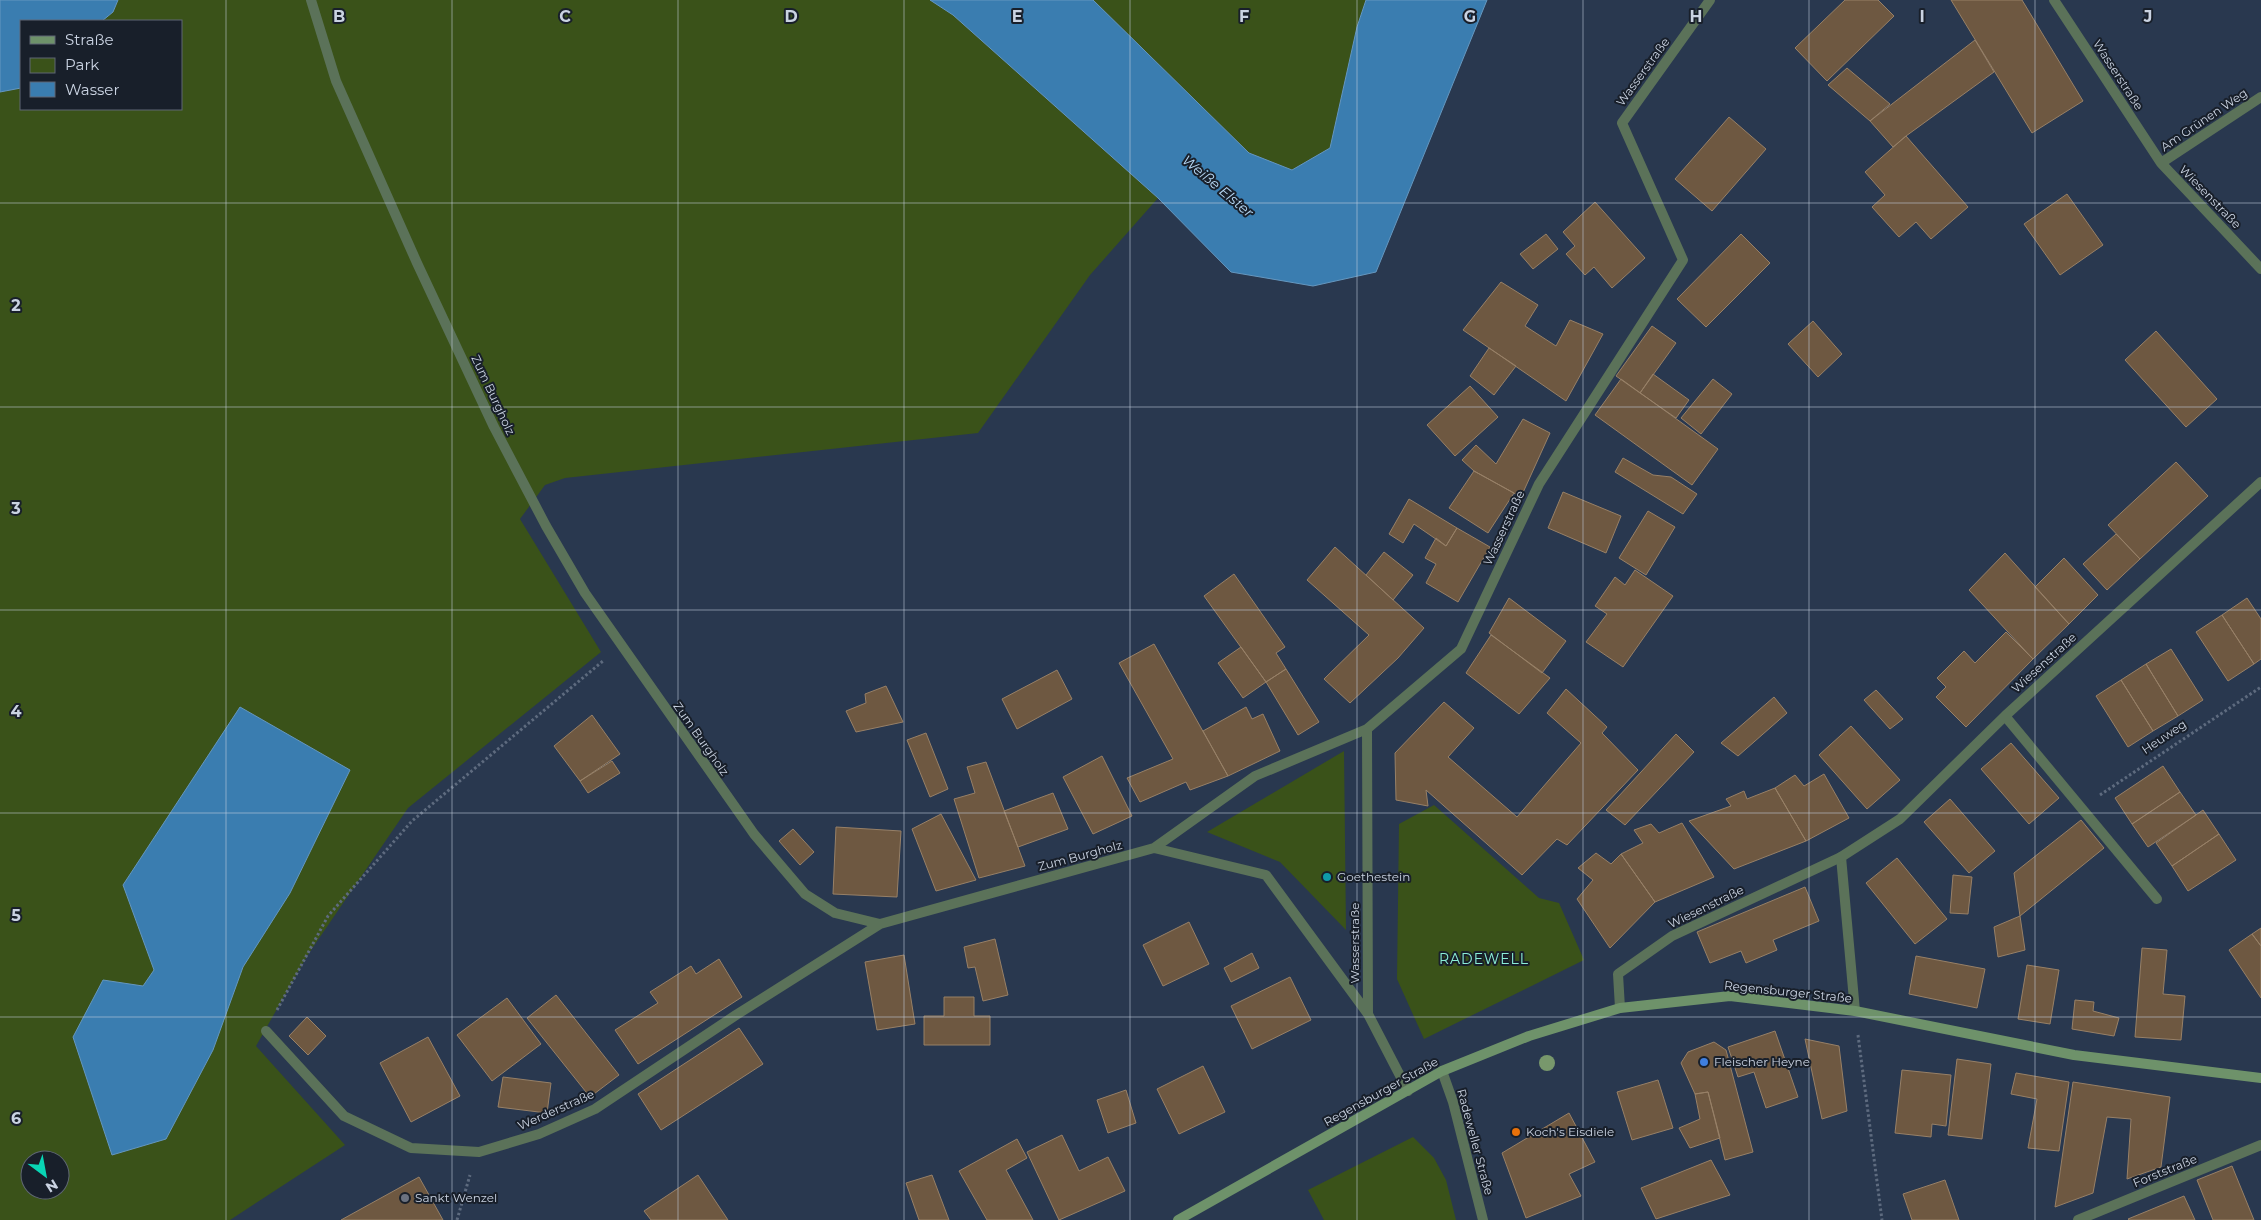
<svg xmlns="http://www.w3.org/2000/svg" width="2261" height="1220" viewBox="0 0 2261 1220" font-family="Montserrat,sans-serif">
<style>
.green{fill:#3a5219;fill-rule:evenodd}
.water{fill:#3a7db0;stroke:#6597bf}
.building{fill:#6e5841;stroke:#978067}
.lines{fill:none;stroke-linecap:round;stroke-linejoin:round}
.path{stroke:#5e6b7f;stroke-width:3;stroke-dasharray:2.5 2.5;stroke-linecap:butt}
.lane{stroke:#5b7259;stroke-width:10}
.street{stroke:#5b7259;stroke-width:10}
.secondary{stroke:#6e926a;stroke-width:10}
.tree{fill:#78986c}
.grid{fill:none;stroke:#cad3e2;stroke-width:1;stroke-opacity:0.55}
.culture-dot{fill:#0f9aa8;stroke:#181f2a;stroke-width:2}
.shop-dot{fill:#3f7fe0;stroke:#181f2a;stroke-width:2}
.food-dot{fill:#e8710a;stroke:#181f2a;stroke-width:2}
.worship-dot{fill:#6b7280;stroke:#181f2a;stroke-width:2}
.labels{text-anchor:middle;stroke-width:4;stroke-linejoin:round;paint-order:stroke}
.street-label{font-size:12px;fill:#cad3e2;stroke:#181f2a}
.poi-label{font-size:12px;fill:#cad3e2;stroke:#181f2a;text-anchor:start}
.water-label{font-size:14px;font-style:italic;fill:#b7d8f5;stroke:#181f2a}
.neighbourhood-label{font-size:14px;letter-spacing:1px;fill:#8beed7;stroke:#181f2a}
.grid-label{font-size:16px;text-anchor:middle;font-weight:bold;fill:#cad3e2;stroke:#181f2a;stroke-width:4;stroke-linejoin:round;paint-order:stroke}
</style>
<rect width="100%" height="100%" fill="#29384f"/>
<path class="green" d="M118 0H930L953 15 1158 198 1090 275 978 433 565 478 545 485 520 519 601 652 408 808 307 956 256 1046 345 1145 230 1220H0V92L21 88V109H181V21H102L113 12ZM30 1160H60V1190H30Z
M1093 0H1366L1357 27 1330 148 1292 170 1249 153Z
M1344 751 1346 930 1280 862 1207 832Z
M1434 805 1539 898 1559 903 1584 960 1424 1039 1397 979 1399 824Z
M1413 1137 1434 1158 1446 1180 1456 1220H1324L1308 1190Z"/>
<path class="water" d="M0 0H118L113 12 102 21H21V88L0 92Z
M930 0H1093L1249 153 1292 170 1330 148 1357 27 1366 0H1487L1376 272 1313 286 1231 272 1158 198 953 15Z
M240 707 350 770 290 893 243 967 213 1050 166 1139 112 1155 73 1037 103 980 143 986 154 970 123 885Z"/>
<path class="building" d="M1845 0H1878L1894 16 1827 81 1795 48Z
M1951 0H2022L2083 101 2032 133Z
M1975 40 1994 72 1906 136 1893 147 1870 121Z
M1847 68 1890 104 1870 121 1828 85Z
M1729 117 1766 149 1712 211 1675 179Z
M1906 136 1968 207 1931 239 1916 222 1899 237 1872 207 1885 195 1865 172Z
M2067 194 2103 245 2060 275 2024 224Z
M1595 202 1645 258 1612 288 1594 267 1585 275 1566 254 1575 246 1563 232Z
M1546 234 1558 249 1533 269 1520 254Z
M1741 234 1770 263 1706 327 1677 299Z
M1501 282 1538 305 1525 326 1556 346 1570 320 1603 334 1566 401 1463 330Z
M1813 321 1842 354 1818 377 1788 344Z
M1652 326 1676 343 1640 393 1616 376Z
M2156 331 2217 399 2186 427 2125 360Z
M1489 348 1516 366 1494 395 1470 376Z
M1653 374 1689 400 1676 418 1640 393Z
M1621 379 1718 449 1692 485 1595 415Z
M1713 379 1732 394 1701 434 1681 418Z
M1470 386 1498 417 1455 456 1427 425Z
M1523 419 1550 433 1521 497 1474 471 1462 460 1476 445 1496 464Z
M1623 458 1653 475 1671 477 1697 494 1683 514 1615 472Z
M2176 462 2208 496 2140 559 2108 525Z
M1474 471 1514 493 1488 533 1449 508Z
M1563 492 1621 516 1606 553 1548 528Z
M1409 499 1457 528 1446 546 1414 524 1403 543 1389 534Z
M1648 511 1675 527 1646 575 1619 558Z
M1457 528 1490 547 1458 602 1426 583 1436 564 1425 558 1436 538 1446 546Z
M2116 534 2140 559 2107 590 2083 564Z
M1335 547 1424 628 1398 658 1350 703 1324 679 1369 635 1307 580Z
M1384 552 1413 575 1393 600 1366 575Z
M2005 553 2069 624 2033 659 1969 590Z
M2064 558 2098 595 2069 624 2035 587Z
M1635 570 1673 596 1623 667 1586 642 1607 614 1595 606 1615 577 1625 585Z
M1234 574 1285 647 1276 653 1286 669 1266 682 1204 596Z
M1509 598 1566 641 1542 673 1489 633Z
M2247 598 2261 619V659L2254 664 2222 615Z
M2222 615 2254 664 2228 681 2196 632Z
M2006 632 2033 659 1966 727 1936 697 1946 687 1937 678 1964 651 1975 663Z
M1491 635 1550 678 1519 714 1466 673Z
M1154 644 1228 776 1190 790 1186 782 1140 802 1127 778 1173 759 1119 663Z
M1241 647 1266 682 1243 698 1218 663Z
M2171 649 2203 700 2178 716 2146 664Z
M2146 664 2178 716 2153 731 2121 680Z
M1286 669 1319 722 1298 735 1266 682Z
M1057 670 1072 699 1017 729 1002 699Z
M2121 680 2153 731 2128 747 2096 696Z
M886 686 903 722 856 732 846 711 866 703 865 694Z
M1566 689 1607 727 1602 733 1638 770 1567 845 1557 839 1522 875 1426 790 1428 806 1396 800 1395 753 1444 702 1474 728 1448 757 1517 817 1581 743 1547 713Z
M1876 690 1903 719 1890 729 1864 700Z
M1774 697 1787 713 1738 756 1721 743Z
M1246 707 1252 719 1263 714 1280 751 1228 776 1203 731Z
M592 715 620 754 580 781 554 746Z
M1851 726 1900 780 1867 809 1819 755Z
M926 733 948 789 930 797 907 740Z
M1676 734 1694 752 1625 825 1606 810Z
M2011 743 2059 798 2029 824 1981 769Z
M1102 756 1132 816 1093 834 1063 777Z
M612 761 620 773 588 793 580 781Z
M986 762 1025 866 979 878 954 799 975 793 967 767Z
M2163 766 2180 792 2132 824 2115 798Z
M1824 774 1849 818 1806 841 1775 788 1795 775 1804 786Z
M1775 788 1806 841 1734 869 1689 821 1731 806 1726 799 1744 791 1747 799Z
M2180 792 2196 815 2148 847 2132 824Z
M1053 793 1068 829 1018 847 1004 811Z
M1950 799 1995 851 1969 873 1924 822Z
M2203 810 2219 834 2172 866 2156 843Z
M941 814 976 880 936 891 912 829Z
M2081 820 2104 848 2020 916 2014 873Z
M1682 823 1714 877 1655 902 1621 854 1643 843 1634 830 1651 824 1659 833Z
M836 827 901 831 897 897 833 894Z
M793 829 814 852 800 865 779 841Z
M2219 834 2236 860 2188 891 2172 866Z
M1596 853 1611 864 1621 854 1655 902 1610 948 1577 899 1593 880 1578 868Z
M1897 858 1947 919 1915 944 1866 883Z
M1953 875 1972 877 1968 914 1950 913Z
M1805 887 1819 921 1773 940 1777 950 1746 963 1741 951 1710 963 1697 932Z
M2020 916 2025 950 1998 957 1994 927Z
M1189 922 1209 964 1163 986 1143 945Z
M2261 928V946L2252 934Z
M2252 934 2261 946V998L2229 950Z
M995 939 1008 995 983 1001 975 967 968 968 964 947Z
M2142 948 2167 950 2163 994 2185 996 2181 1040 2135 1037Z
M1252 953 1259 968 1231 982 1224 968Z
M904 955 915 1024 877 1030 865 962Z
M1916 956 1985 969 1977 1008 1909 994Z
M719 959 742 997 638 1064 615 1030 658 1003 650 992 691 966 696 974Z
M2027 965 2059 970 2050 1024 2018 1019Z
M1290 977 1311 1020 1252 1049 1231 1006Z
M556 995 619 1075 590 1097 527 1018Z
M944 997H974V1016H990V1045H924V1016H944Z
M507 998 541 1044 492 1081 457 1035Z
M2075 1000 2094 1002 2093 1011 2119 1018 2114 1036 2072 1029Z
M307 1017 326 1036 308 1055 289 1036Z
M739 1028 763 1064 661 1130 638 1094Z
M1775 1031 1798 1097 1766 1108 1754 1072 1738 1077 1728 1047Z
M428 1037 460 1096 411 1122 380 1063Z
M1805 1039 1839 1046 1847 1111 1822 1119Z
M1714 1042 1726 1050 1753 1152 1725 1160 1708 1092 1695 1094 1681 1063 1688 1052Z
M1957 1059 1991 1064 1982 1139 1948 1135Z
M1203 1066 1225 1112 1179 1134 1157 1089Z
M1902 1070 1951 1075 1946 1126 1932 1124 1931 1137 1895 1133Z
M2016 1073 2069 1082 2059 1151 2028 1148 2037 1099 2011 1094Z
M503 1077 551 1083 547 1113 498 1107Z
M1658 1080 1673 1128 1632 1140 1617 1092Z
M2073 1082 2170 1097 2161 1167 2127 1179 2131 1119 2107 1117 2093 1193 2055 1207Z
M1126 1090 1136 1123 1108 1133 1097 1100Z
M1708 1092 1720 1138 1690 1148 1679 1128 1700 1119 1695 1094Z
M1569 1113 1595 1162 1569 1174 1581 1196 1526 1218 1502 1153Z
M1062 1135 1079 1171 1108 1157 1125 1191 1059 1220 1027 1152Z
M1017 1139 1027 1158 1006 1170 1033 1220H987L959 1171Z
M1711 1160 1730 1195 1656 1219 1641 1188Z
M2232 1166 2254 1220H2213L2197 1180Z
M698 1175 728 1220H651L644 1211Z
M932 1175 949 1220H919L906 1183Z
M419 1177 443 1220H341Z
M1945 1180 1959 1220H1912L1903 1194Z
M2184 1196 2195 1220H2129L2128 1219Z"/>
<g class="lines">
<path class="path" d="M2100 795 2261 687
M277 1010 328 916 412 821 603 661
M1858 1035 1882 1220
M457 1220 470 1175"/>
<path class="lane" d="M1841 857 1855 1011"/>
<path class="street" d="M311 0 336 81 417 263 494 427 546 526 585 593 754 834 805 894 835 913 880 924 1154 848 1266 875 1368 1014
M2054 0 2161 163 2261 269
M2161 163 2261 97
M2005 716 2157 899
M1154 848 1255 776 1367 729
M1620 1008 1618 974 1672 936 1841 857 1900 819 2005 716 2261 482
M266 1031 344 1116 411 1148 479 1152 539 1134 595 1109 736 1015 880 924
M1442 1071 1453 1102 1483 1220
M1408 1091 1368 1014 1367 729 1461 649 1539 484 1683 260 1622 123 1710 0
M2078 1220 2261 1145"/>
<path class="secondary" d="M1178 1220 1442 1071 1529 1036 1620 1008 1730 996 1855 1011 2074 1055 2261 1078"/>
</g>
<circle class="tree" cx="1547" cy="1063" r="8"/>
<path class="grid" d="M226 0V1220M452 0V1220M678 0V1220M904 0V1220M1130 0V1220M1357 0V1220M1583 0V1220M1809 0V1220M2035 0V1220M0 203H2261M0 407H2261M0 610H2261M0 813H2261M0 1017H2261"/>
<circle class="culture-dot" cx="1327" cy="877" r="5"/>
<circle class="shop-dot" cx="1704" cy="1062" r="5"/>
<circle class="food-dot" cx="1516" cy="1132" r="5"/>
<circle class="worship-dot" cx="405" cy="1198" r="5"/>
<g class="labels">
<g class="street-label">
<text transform="translate(1643 72) rotate(-54)" y="4">Wasserstraße</text>
<text transform="translate(2118 75) rotate(57)" y="4">Wasserstraße</text>
<text transform="translate(2204 120) rotate(-34)" y="4">Am Grünen Weg</text>
<text transform="translate(2210 197) rotate(46)" y="4">Wiesenstraße</text>
<text transform="translate(493 395) rotate(65)" y="4">Zum Burgholz</text>
<text transform="translate(1504 528) rotate(-65)" y="4">Wasserstraße</text>
<text transform="translate(2044 663) rotate(-42)" y="4">Wiesenstraße</text>
<text transform="translate(2164 737) rotate(-34)" y="4">Heuweg</text>
<text transform="translate(701 739) rotate(55)" y="4">Zum Burgholz</text>
<text transform="translate(1080 856) rotate(-15)" y="4">Zum Burgholz</text>
<text transform="translate(1706 907) rotate(-26)" y="4">Wiesenstraße</text>
<text transform="translate(1355 943) rotate(-90)" y="4">Wasserstraße</text>
<text transform="translate(1788 992) rotate(6)" y="4">Regensburger Straße</text>
<text transform="translate(1381 1092) rotate(-29)" y="4">Regensburger Straße</text>
<text transform="translate(556 1110) rotate(-24)" y="4">Werderstraße</text>
<text transform="translate(1475 1142) rotate(75)" y="4">Radeweller Straße</text>
<text transform="translate(2165 1171) rotate(-22)" y="4">Forststraße</text>
</g>
<g class="poi-label">
<text x="1337" y="881">Goethestein</text>
<text x="1714" y="1066">Fleischer Heyne</text>
<text x="1526" y="1136">Koch's Eisdiele</text>
<text x="415" y="1202">Sankt Wenzel</text>
</g>
<g class="water-label">
<text transform="translate(1218 186) rotate(40)" y="5">Weiße Elster</text>
</g>
<g class="neighbourhood-label">
<text x="1484" y="964">RADEWELL</text>
</g>
</g>
<g class="grid-label">
<text x="339" y="22">B</text>
<text x="565" y="22">C</text>
<text x="791" y="22">D</text>
<text x="1017" y="22">E</text>
<text x="1244" y="22">F</text>
<text x="1470" y="22">G</text>
<text x="1696" y="22">H</text>
<text x="1922" y="22">I</text>
<text x="2148" y="22">J</text>
<text x="16" y="311">2</text>
<text x="16" y="514">3</text>
<text x="16" y="717">4</text>
<text x="16" y="921">5</text>
<text x="16" y="1124">6</text>
</g>
<rect x="20" y="20" width="162" height="90" fill="#181f2a" stroke="#5f6774"/>
<rect x="30" y="36" width="25" height="8" fill="#6e926a" stroke="#5f6774"/>
<text x="65" y="45" font-size="15" fill="#cad3e2">Straße</text>
<rect x="30" y="58" width="25" height="15" fill="#3a5219" stroke="#5f6774"/>
<text x="65" y="70" font-size="15" fill="#cad3e2">Park</text>
<rect x="30" y="82" width="25" height="15" fill="#3a7db0" stroke="#5f6774"/>
<text x="65" y="95" font-size="15" fill="#cad3e2">Wasser</text>
<g transform="translate(45 1175) rotate(148)"><circle r="24" fill="#181f2a" stroke="#5f6774"/>
<path d="M0-4L9 19L0 12L-9 19Z" fill="#09d5b5"/>
<text y="-8" font-size="14" font-weight="bold" text-anchor="middle" fill="#cad3e2">N</text>
</g>
</svg>
